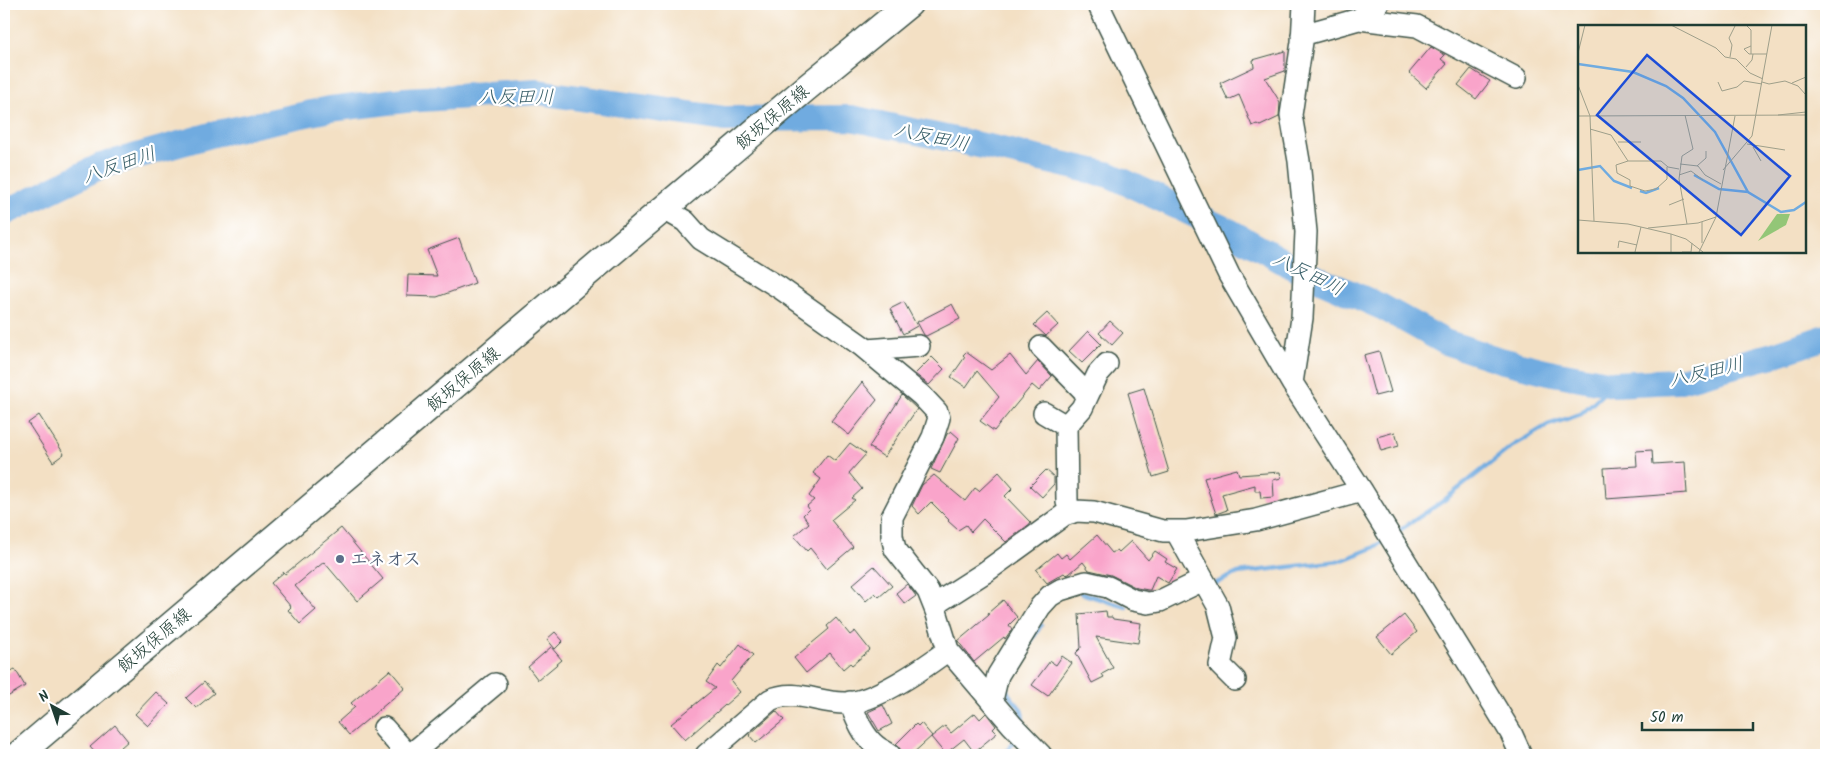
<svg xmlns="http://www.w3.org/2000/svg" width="1830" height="759" viewBox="0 0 1830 759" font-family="Kalam,'Klee One',sans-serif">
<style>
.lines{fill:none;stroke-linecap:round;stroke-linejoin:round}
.stream{stroke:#6fabe0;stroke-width:4.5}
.river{stroke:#6fabe0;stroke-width:26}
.building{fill:#f9a4ca}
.minor-casing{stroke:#3f554a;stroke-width:24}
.major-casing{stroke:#3f554a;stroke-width:29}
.minor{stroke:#fff;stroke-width:21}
.major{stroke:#fff;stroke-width:26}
.service-dot{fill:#5c6f8a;stroke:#fff;stroke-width:2}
.labels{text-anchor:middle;stroke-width:4.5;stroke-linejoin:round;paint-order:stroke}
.street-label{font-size:18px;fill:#1f3d34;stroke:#fff}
.service-label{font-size:18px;font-weight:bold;fill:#4e5e75;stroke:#fff;text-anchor:start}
.water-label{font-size:19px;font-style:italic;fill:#375e68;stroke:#fff}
.inset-river{fill:none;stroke:#6fabe0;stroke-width:2.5}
.inset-road{fill:none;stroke:#9e9f8a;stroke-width:1}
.view{fill:#1d4ed8;fill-opacity:0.15;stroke:#1d4ed8;stroke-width:2.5}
.inset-edge{fill:none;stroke:#1f3d34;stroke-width:2.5}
</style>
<rect width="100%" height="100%" fill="#fff"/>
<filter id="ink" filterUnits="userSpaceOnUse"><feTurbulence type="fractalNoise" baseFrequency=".02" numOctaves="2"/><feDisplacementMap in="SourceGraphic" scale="10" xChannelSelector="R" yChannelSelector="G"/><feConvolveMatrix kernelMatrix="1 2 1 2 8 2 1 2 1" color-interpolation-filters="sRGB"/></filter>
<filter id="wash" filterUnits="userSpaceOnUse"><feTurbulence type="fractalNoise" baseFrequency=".0096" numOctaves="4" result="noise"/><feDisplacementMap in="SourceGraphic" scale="20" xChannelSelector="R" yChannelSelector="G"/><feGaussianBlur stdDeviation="1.12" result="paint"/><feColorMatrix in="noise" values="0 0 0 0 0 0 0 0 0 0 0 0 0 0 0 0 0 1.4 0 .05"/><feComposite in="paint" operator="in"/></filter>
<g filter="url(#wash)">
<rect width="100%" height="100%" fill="#f3e0c4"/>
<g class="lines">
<path class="stream" d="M1394 534 1443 501 1511 447 1548 425 1581 414 1613 384
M1212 585 1238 573 1340 561 1373 548 1386 539
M1081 593 1126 607
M1010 676 1041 625
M1006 683C1005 703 1029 702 1021 727
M1004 755 1017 738"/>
<path class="river" d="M4 213 101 166 218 133 330 109 405 100 538 92 725 119 851 118 993 148 1110 175 1231 232 1300 271 1382 307 1445 342 1500 360 1553 373 1613 384 1677 381 1773 355 1826 337"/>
</g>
<g id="blocks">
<path class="building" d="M1431 47 1445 55 1441 59 1447 64 1426 88 1409 73Z
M1285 51V71L1265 78 1280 102 1279 117 1260 126 1257 124 1252 126 1239 95 1228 100 1220 83 1254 67 1253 60Z
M1471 69 1490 81 1476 99 1458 85Z
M459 238 475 283 437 297 407 296 408 275 437 276 427 250Z
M904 302 917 326 903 334 890 309Z
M952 304 960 319 926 336 924 335 917 322Z
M1047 313 1058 325 1046 336 1034 325Z
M1110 321 1123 333 1112 345 1099 333Z
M1088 331 1101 344 1082 363 1069 351Z
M1379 351 1391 392 1375 396 1364 355Z
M966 352 991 370 1010 355 1026 375 1038 361 1052 376 1039 391 1032 385 994 431 980 421 999 397 977 371 966 387 951 377 965 357 963 355Z
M932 357 944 369 929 385 915 374Z
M862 382 877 400 849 435 831 421Z
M1144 388 1169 472 1153 477 1128 393Z
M902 395 917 409 884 457 869 447Z
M39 415 64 454 53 462 28 423Z
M951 431 959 438 940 473 931 469 947 434Z
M1395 432 1399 446 1381 451 1377 437Z
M850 443 866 454 849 473 862 489 852 498 855 500 831 520 853 547 827 569 810 548 807 551 794 536 809 523 803 515 809 509 807 506 814 500 809 496 821 479 813 473 827 455 835 461Z
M1652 450 1653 464 1685 462 1687 493 1606 499 1604 468 1637 466 1636 451Z
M1237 469 1239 475 1280 472 1281 478 1273 480 1274 497 1261 498 1260 491H1255V485L1222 494 1227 510 1216 514 1204 478Z
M1046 470 1054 477V484L1042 497 1030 486Z
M999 472 1013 488 1005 496 1031 523 1006 542 983 519 971 532 966 525 958 530 948 521 949 520 931 502 919 514 912 506 922 485 934 475 965 501 975 488 979 491Z
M341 528 383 579 357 601 324 562 295 586 316 610 300 624 288 610 291 607 271 583 284 572 285 574Z
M1097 535 1112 553 1117 550 1119 552 1131 541 1148 560 1155 551 1167 559 1165 562 1177 569 1168 583 1156 576 1150 590H1148L1137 588 1111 575 1089 570 1083 562 1069 574 1066 575 1064 573 1047 583 1036 570 1057 553 1061 558 1066 554 1070 559Z
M874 566 892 586 879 597 875 593 866 601 852 585Z
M907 584 916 596 905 604 896 593Z
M1003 600 1017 617 1009 625 1012 629 1005 639 1004 637 974 662 958 641 989 615 988 613Z
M1106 611 1107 617H1112L1113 619 1141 623 1138 643 1096 637 1113 668 1102 674 1104 677 1092 683 1076 653 1081 648 1079 614Z
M1404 615 1417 632 1391 654 1377 637Z
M836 618 850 635 855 631 870 650 852 665 850 663 843 669 830 653 806 673 794 658 829 629 827 626Z
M555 632 563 641 555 649 547 639Z
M740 644 753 655 731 681 740 692 685 740 671 724 715 688 706 682 718 665 721 668Z
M551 647 562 660 538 680 528 667Z
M1062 656 1072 663 1048 696 1032 685 1050 661 1056 665Z
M15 669 25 686 4 699V675Z
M390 670 405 688 349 735 338 722 355 707 351 703Z
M204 682 214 693 196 708 186 698Z
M156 692 169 704 148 726 135 714Z
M883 705 892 724 879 731 868 712Z
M776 711 784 720 756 743 749 735Z
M975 713 980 719 986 713 996 726 993 729 997 733 974 752 964 739 945 754 931 737 945 726 951 733Z
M921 723 932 736 911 755H905L896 744 916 724 918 726Z
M115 725 128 741 112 755H97L90 747Z"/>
</g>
</g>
<g filter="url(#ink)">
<use href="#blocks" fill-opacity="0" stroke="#3f554a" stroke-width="1"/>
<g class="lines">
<defs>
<path id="minor" d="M1098 4 1229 275 1292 383 1362 491 1477 677 1511 733 1521 755
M1359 19 1417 26 1516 78
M1302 35 1359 19 1378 4
M664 209 685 221 701 239 780 288 862 346 922 396 937 412 939 418 933 437 892 517V536L895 549 928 591 936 611 948 650 1012 725 1041 755
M1041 347 1088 395 1082 408 1066 426 1067 502 1071 513
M867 350 919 346
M1292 383 1302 318 1306 232 1299 161 1291 115 1302 42 1304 4
M1088 395 1098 374 1107 364
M1044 413 1066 426
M1176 531 1218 606 1226 638 1220 665 1235 680
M934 605 984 573 1064 515 1076 511 1094 512 1163 531H1186L1256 520 1362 491
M992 700 998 675 1040 607 1050 596 1060 590 1086 582 1108 587 1133 600 1148 603 1160 601 1203 580
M850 702C856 717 863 736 876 746 881 750 885 751 890 755
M384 728 408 755
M410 755 495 684
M706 755 770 700C795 688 820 704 846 703 875 702 924 668 948 650"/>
<path id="major" d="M18 755 805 89 909 4"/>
</defs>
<use href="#minor" class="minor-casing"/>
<use href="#major" class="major-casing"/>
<use href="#minor" class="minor"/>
<use href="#major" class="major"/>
</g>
</g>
<circle class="service-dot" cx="340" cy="559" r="5"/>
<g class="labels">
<g class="street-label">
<text transform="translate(772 117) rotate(-40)" y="6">飯坂保原線</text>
<text transform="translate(463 379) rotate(-40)" y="6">飯坂保原線</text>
<text transform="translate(154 640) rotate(-40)" y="6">飯坂保原線</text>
</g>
<g class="service-label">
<text x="350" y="565">エネオス</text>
</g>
<g class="water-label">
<text x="516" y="103">八反田川</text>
<text transform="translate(932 136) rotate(12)" y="7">八反田川</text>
<text transform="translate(119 164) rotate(-19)" y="7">八反田川</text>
<text transform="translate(1309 273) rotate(26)" y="7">八反田川</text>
<text transform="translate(1706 371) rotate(-13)" y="7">八反田川</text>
</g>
</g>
<g transform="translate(1578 25)">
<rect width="228" height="228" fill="#f3e0c4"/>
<path d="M199 189H212L208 200 180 216Z" fill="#93c677"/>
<path class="inset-river" d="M0 39 55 47 88 61 105 73 137 107 170 167 203 187 216 185 228 177M0 145 22 141 36 156 54 163M116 150 141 164 170 167M62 166 68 168 81 163"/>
<path class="inset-road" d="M93 0 138 23 147 32 158 34 172 48 185 54M168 0 173 5V29M173 21 166 24 171 29H189M0 28 7 0M152 32 154 20 151 13 157 1M168 42 174 35 175 29M140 57 144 66 159 62 166 56 184 59M184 57 191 59 207 56 220 61 228 70M214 58 228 52M0 60 12 91 16 196M107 90 115 124 104 131 101 154 109 199M200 90 228 87M0 91 228 90M12 104 33 110 50 136H83L90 142 101 144M40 117H63M169 119 207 125M175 122 183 136M50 136 38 140 39 148 52 155V161L67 166 78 164 89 154V142M102 139 120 141 127 150 143 159M119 141 128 133V126M145 145 174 111 194 0M101 150 113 146 125 155M91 180 106 174M0 195 50 199 93 209 108 214 125 227M70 203 120 198 138 192M93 209V227M124 218V197M40 223 41 216 59 220M57 227 63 202M104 227H113L114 218M121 227 138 192 157 91"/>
<path class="view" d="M69 30 212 151 163 210 19 90Z"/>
<rect width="228" height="228" class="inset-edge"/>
</g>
<rect width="1830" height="759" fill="none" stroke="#fff" stroke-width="20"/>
<g transform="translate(52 706) rotate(320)" stroke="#ffffff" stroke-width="4" paint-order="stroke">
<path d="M0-4L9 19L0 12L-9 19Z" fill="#1f3d34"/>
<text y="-8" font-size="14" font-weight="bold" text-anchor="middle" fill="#1f3d34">N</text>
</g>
<path d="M1642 722v8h111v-8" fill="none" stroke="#1f3d34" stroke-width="2.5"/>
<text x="1650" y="722" font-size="15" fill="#1f3d34" stroke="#ffffff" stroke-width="4" paint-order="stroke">50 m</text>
</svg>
